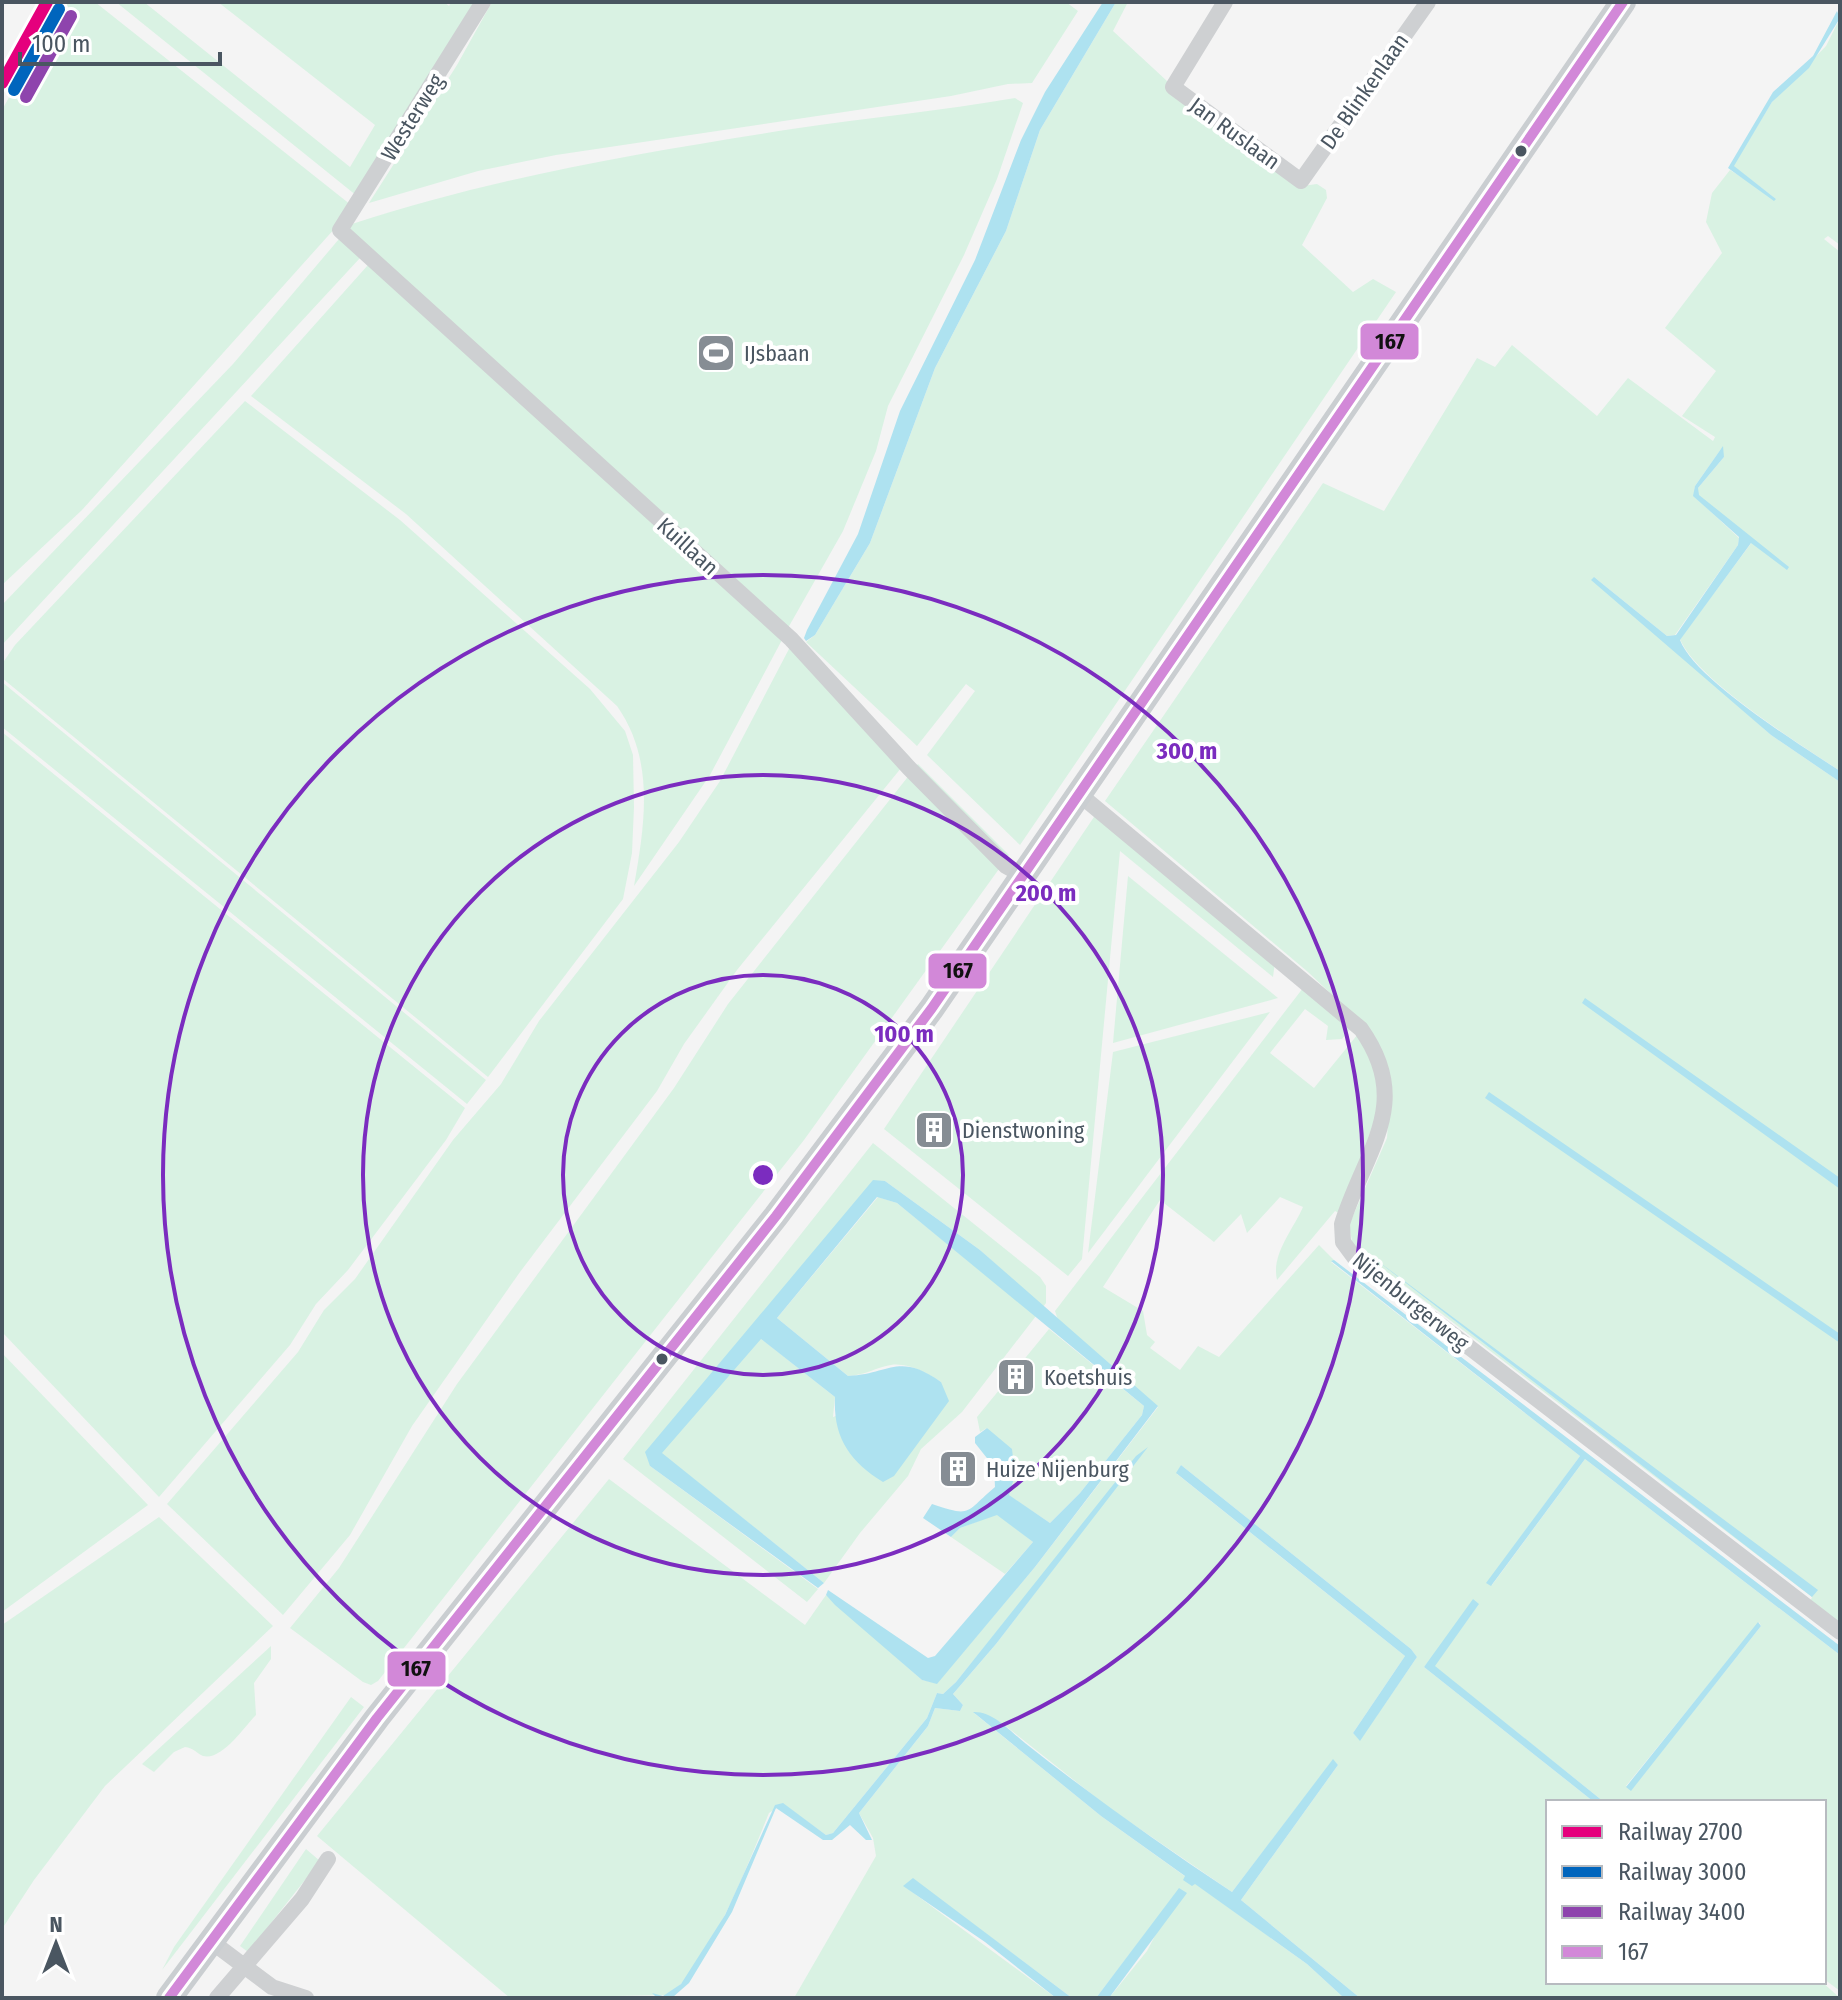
<svg xmlns="http://www.w3.org/2000/svg" width="1842" height="2000" viewBox="0 0 1842 2000" font-family="'Fira Sans Condensed',sans-serif">
<style>
.green{fill:#d9f2e3;fill-rule:evenodd}
.water{fill:#aee2f0}
.lines{fill:none;stroke-linecap:round;stroke-linejoin:round}
.street{stroke:#ced0d2;stroke-width:16}
.primary{stroke:#caced1;stroke-width:26}
.bus-1-casing{stroke:#fff;stroke-width:16}
.bus-1{stroke:#d288d8;stroke-width:10}
.rail-1-casing{stroke:#fff;stroke-width:18}
.rail-2-casing{stroke:#fff;stroke-width:18}
.rail-3-casing{stroke:#fff;stroke-width:18}
.rail-1{stroke:#e5007d;stroke-width:12}
.rail-2{stroke:#0065bd;stroke-width:12}
.rail-3{stroke:#8e44ad;stroke-width:12}
.ring{fill:none;stroke:#7b2cbf;stroke-width:4}
.bus-dot{fill:#4a5661;stroke:#fff;stroke-width:3}
.labels{text-anchor:middle;stroke-width:8;stroke-linejoin:round;paint-order:stroke}
.street-label{font-size:22px;fill:#4a5661;stroke:#fff}
.poi-label{font-size:22px;fill:#4a5661;stroke:#fff;text-anchor:start}
.centre{fill:#7b2cbf;stroke:#fff;stroke-width:4}
.ring-label{font-size:24px;text-anchor:middle;font-weight:bold;fill:#7b2cbf;stroke:#fff;stroke-width:8;stroke-linejoin:round;paint-order:stroke}
.line-badge{stroke:#fff;stroke-width:3}
.pale-badge-label{font-size:22px;text-anchor:middle;font-weight:bold;fill:#111}
</style>
<rect width="100%" height="100%" fill="#f4f4f4"/>
<path class="green" d="M62 2H95L351 205 345 217 82 510 2 585V110Z
M116 2H144L350 167 375 125 218 2H444L449 6 451 2H476L357 196Z
M492 2H1066L1078 11 1032 83 1008 84 951 96 556 155 478 171 369 203 457 65Z
M1116 2H1128L1113 31 1167 81 1170 91 1302 186 1317 184 1326 190 1327 198 1302 245 1353 292 1373 279 1396 292 1020 845 927 755 975 691 966 684 917 746 806 642 815 635 870 543 935 368 1006 231 1040 130Z
M1840 18V245L1828 236 1824 239 1840 252V771C1802 745 1696 680 1680 639L1752 542 1787 569 1698 495V488L1724 457 1721 449 1695 486 1694 496 1739 538 1738 545 1675 635 1667 636 1594 577 1771 735 1840 782V1625L1810 1602 1812 1597 1353 1246 1349 1225 1387 1138 1390 1096 1348 1010 1308 972 1105 801 1323 483 1384 511 1477 358 1495 367 1512 345 1597 416 1628 378 1713 441 1715 437 1682 416 1716 371 1665 328 1722 253 1706 222 1712 193 1730 170 1776 199 1733 166 1772 102 1826 46Z
M1015 98 1023 103 997 179 964 255 888 406 876 451 843 531 788 628 348 229 352 224C495 177 644 152 792 129 866 118 941 111 1015 98Z
M339 239 360 258 2 645V605L233 364Z
M368 265 783 638 710 775 634 886C645 823 655 760 617 706L406 514 251 396Z
M245 401 400 520 590 689 625 731 633 755 634 807 632 853 623 899 488 1077 2 678V664L15 645Z
M790 647 910 757 737 970 684 1044 657 1091 520 1272 412 1426 350 1535 283 1615 167 1504 298 1352 324 1310 355 1279 453 1140 501 1084 539 1021 679 842 720 781Z
M2 682 486 1080 467 1104 2 727Z
M2 732 465 1108 446 1140 348 1270 316 1304 290 1345 159 1497 2 1332Z
M918 764 1009 855 804 1140 378 1681 371 1685 363 1682 290 1628 339 1568 457 1384 674 1088 728 1004Z
M1096 814 1275 962 1273 977 1120 851 1082 1259 1068 1276 884 1129Z
M1128 876 1278 998 1113 1043Z
M1303 988 1350 1029 1342 1039 1326 1040 1328 1026 1305 1009 1270 1053 1314 1088 1358 1034 1366 1044 1382 1099 1341 1214 1335 1211 1277 1280C1271 1254 1293 1230 1303 1207L1280 1197 1247 1233 1241 1214 1214 1242 1160 1200 1103 1287 1143 1311 1147 1335 1155 1342 1150 1348 1180 1370 1198 1346 1219 1357 1319 1245 1334 1260 1331 1262 1580 1456 1487 1583 1492 1585 1585 1459 1840 1655V1991L1824 1979V1802H1604L1434 1666 1478 1605 1424 1667 1594 1802H1548V1982H1822L1840 1998H1360L1241 1900 1338 1765 1333 1760 1232 1892 1108 1807 1003 1724 974 1713 1101 1816 1307 1964 1344 1998H1109L1147 1951 1180 1888 1096 1998H1072L913 1879 904 1886 1056 1998H794L876 1856 873 1838 859 1813 928 1726 935 1708 960 1711 963 1705 953 1694 996 1644 1145 1449 956 1682 943 1694 937 1693 927 1718 833 1833 826 1835 783 1804 769 1813C751 1856 707 1974 667 1995L510 1998 317 1836 609 1479 805 1625 826 1595 922 1680 937 1683 1035 1567 1158 1407 1058 1320 1055 1311ZM1181 1465 1411 1649 1417 1657 1360 1740 1353 1733 1405 1656 1177 1474ZM1759 1622 1761 1626 1631 1790 1626 1786Z
M1270 1012 1088 1253 1113 1052Z
M873 1143 1040 1277 1046 1286V1303L1043 1307 980 1250 885 1181 650 1466 818 1589 807 1602 623 1459Z
M878 1197 897 1203 1036 1316 962 1412 921 1449 908 1476 860 1533 824 1583 661 1453 760 1338 835 1397 833 1417 941 1382C927 1372 903 1360 886 1366 871 1370 864 1375 848 1376L777 1318Z
M1049 1329 1144 1406 1142 1415 1080 1493 1050 1523 1008 1495 1015 1475 987 1428 980 1432 977 1417Z
M2 1353 148 1505 2 1612Z
M997 1514 1033 1542 1005 1574 951 1537 960 1528Z
M159 1517 273 1626 105 1786 34 1880 2 1929V1625Z
M271 1646V1659L254 1683 256 1715C244 1727 222 1761 203 1756 196 1753 194 1748 185 1747L174 1752 154 1772 142 1764Z
M351 1697 364 1707 162 1970 174 1947Z
M306 1849 320 1861 248 1952 240 1946Z"/>
<path class="water" d="M1103 2H1116L1040 130 1006 231 935 368 870 543 815 635 806 641 804 638 807 630 858 534 900 411 975 260 1021 140 1045 92Z
M1837 11 1840 18 1809 68 1772 102 1734 166 1776 199 1774 201 1728 168 1773 92 1813 56Z
M1723 446 1724 457 1698 488 1699 495 1789 567 1787 570 1751 543 1680 640C1695 680 1802 746 1840 771V782L1771 735 1591 580 1594 577 1667 636 1676 635 1738 545 1739 537 1693 496 1695 486Z
M1585 998 1840 1178V1189L1582 1003Z
M1489 1092 1840 1334V1343L1485 1098Z
M873 1180 885 1181 980 1250 1158 1406 1035 1567 937 1684 922 1680 835 1605 826 1595 828 1590 928 1658 935 1656 1033 1542 997 1515 960 1528 951 1537 923 1518 932 1504C973 1518 965 1512 995 1487L994 1467 975 1443V1437L987 1428 1012 1449 1015 1475 1009 1495 1050 1523 1080 1493 1142 1415 1144 1406 897 1203 877 1197 777 1318 848 1376C891 1374 898 1352 941 1382L949 1401 894 1476 883 1482C849 1461 833 1437 835 1397L761 1339 662 1453 824 1583 818 1588 650 1466 645 1452Z
M1371 1256 1818 1590 1812 1597Z
M1334 1260 1840 1646V1655L1585 1459 1491 1586 1486 1583 1580 1456 1331 1261Z
M1148 1447 996 1644 953 1694 963 1705 960 1711 935 1708 928 1726 859 1813 872 1840H866L850 1825 832 1840H823L776 1808 732 1912 689 1983 673 1997H656L652 1993 663 1996 681 1984 725 1915 775 1805 783 1803 826 1835 833 1833 927 1718 937 1693 943 1694 956 1682 1136 1456Z
M1181 1465 1411 1649 1417 1657 1360 1741 1353 1733 1405 1656 1176 1473Z
M1473 1599 1479 1604 1435 1666 1604 1802H1594L1424 1667Z
M1758 1622 1761 1626 1631 1791 1626 1787Z
M973 1712C993 1711 1010 1731 1025 1743 1092 1796 1161 1845 1232 1892L1333 1759 1338 1765 1241 1900 1360 1998H1344L1307 1964 1195 1884 1192 1886 1183 1880 1185 1876 1101 1816Z
M913 1878 1072 1998H1056L985 1942 903 1886Z
M1179 1888 1187 1893 1109 1998H1096Z"/>
<g class="lines">
<path class="street" d="M483 2 340 230 791 639 909 768 1006 866 1022 875
M1225 2 1173 87 1301 181 1428 2
M1079 794 1361 1029C1414 1104 1365 1150 1342 1224L1343 1242 1357 1261 1840 1632
M212 1942 272 1987 306 1998
M217 1998 302 1899 328 1859"/>
<path class="primary" d="M169 1998 377 1718 776 1216 932 1008 1623 2"/>
<defs>
<path id="bus-1" d="M169 1998 377 1718 776 1216 932 1008 1623 2"/>
</defs>
<use href="#bus-1" class="bus-1-casing"/>
<use href="#bus-1" class="bus-1"/>
<defs>
<path id="rail-1" d="M2 83 47 2"/>
<path id="rail-2" d="M14 90 59 9"/>
<path id="rail-3" d="M26 97 71 16"/>
</defs>
<use href="#rail-1" class="rail-1-casing"/>
<use href="#rail-2" class="rail-2-casing"/>
<use href="#rail-3" class="rail-3-casing"/>
<use href="#rail-1" class="rail-1"/>
<use href="#rail-2" class="rail-2"/>
<use href="#rail-3" class="rail-3"/>
</g>
<g class="ring">
<circle cx="763" cy="1175" r="200"/>
<circle cx="763" cy="1175" r="400"/>
<circle cx="763" cy="1175" r="600"/>
</g>
<defs>
<symbol id="stadium-square" viewBox="-11 -11 22 22"><rect x="-9" y="-9" width="18" height="18" rx="4" fill="#868d94" stroke="#fff"/><path d="M0-5a6.5 5 0 1 0 0 10a6.5 5 0 1 0 0-10ZM-3.5-1.8h7v3.6h-7Z" fill="#fff"/></symbol>
<symbol id="building-square" viewBox="-11 -11 22 22"><rect x="-9" y="-9" width="18" height="18" rx="4" fill="#868d94" stroke="#fff"/><path d="M-4-6H4V6H1V3H-1V6H-4ZM-2.5-4.3h1.7v1.8h-1.7ZM.8-4.3h1.7v1.8H.8ZM-2.5-1h1.7V.8h-1.7ZM.8-1h1.7V.8H.8Z" fill="#fff"/></symbol>
</defs>
<g fill-rule="evenodd">
<use href="#stadium-square" x="694" y="331" width="44" height="44"/>
<use href="#building-square" x="912" y="1108" width="44" height="44"/>
<use href="#building-square" x="994" y="1355" width="44" height="44"/>
<use href="#building-square" x="936" y="1447" width="44" height="44"/>
</g>
<g class="bus-dot">
<circle cx="1521" cy="151" r="7"/>
<circle cx="662" cy="1359" r="7"/>
</g>
<g class="labels">
<g class="street-label">
<text transform="translate(1364 91) rotate(-55)" y="8">De Blinkenlaan</text>
<text transform="translate(412 117) rotate(-58)" y="8">Westerweg</text>
<text transform="translate(1235 133) rotate(36)" y="8">Jan Ruslaan</text>
<text transform="translate(688 546) rotate(42)" y="8">Kuillaan</text>
<text transform="translate(1411 1301) rotate(39)" y="8">Nijenburgerweg</text>
</g>
<g class="poi-label">
<text x="744" y="361">IJsbaan</text>
<text x="962" y="1138">Dienstwoning</text>
<text x="1044" y="1385">Koetshuis</text>
<text x="986" y="1477">Huize Nijenburg</text>
</g>
</g>
<circle cx="763" cy="1175" r="12" class="centre"/>
<g class="ring-label">
<text x="1187" y="759">300 m</text>
<text x="1046" y="901">200 m</text>
<text x="904" y="1042">100 m</text>
</g>
<g class="line-badge">
<rect x="1359" y="322" width="61" height="39" rx="8" fill="#d288d8"/>
<rect x="927" y="952" width="61" height="38" rx="8" fill="#d288d8"/>
<rect x="386" y="1650" width="61" height="38" rx="8" fill="#d288d8"/>
</g>
<g class="pale-badge-label">
<text x="1390" y="349">167</text>
<text x="958" y="978">167</text>
<text x="416" y="1676">167</text>
</g>
<rect width="1842" height="2000" fill="none" stroke="#4a5661" stroke-width="8"/>
<rect x="1546" y="1800" width="280" height="184" fill="#ffffff" stroke="#b7bbc0" stroke-width="2"/>
<rect x="1562" y="1826" width="40" height="12" fill="#e5007d" stroke="#b7bbc0" stroke-width="2"/>
<text x="1618" y="1840" font-size="24" fill="#4a5661">Railway 2700</text>
<rect x="1562" y="1866" width="40" height="12" fill="#0065bd" stroke="#b7bbc0" stroke-width="2"/>
<text x="1618" y="1880" font-size="24" fill="#4a5661">Railway 3000</text>
<rect x="1562" y="1906" width="40" height="12" fill="#8e44ad" stroke="#b7bbc0" stroke-width="2"/>
<text x="1618" y="1920" font-size="24" fill="#4a5661">Railway 3400</text>
<rect x="1562" y="1946" width="40" height="12" fill="#d288d8" stroke="#b7bbc0" stroke-width="2"/>
<text x="1618" y="1960" font-size="24" fill="#4a5661">167</text>
<g transform="translate(56 1944)" stroke="#ffffff" stroke-width="6" paint-order="stroke">
<path d="M0-6L14 30L0 20L-14 30Z" fill="#4a5661"/>
<text y="-12" font-size="22" font-weight="bold" text-anchor="middle" fill="#4a5661">N</text>
</g>
<path d="M20 52v12h200v-12" fill="none" stroke="#4a5661" stroke-width="4"/>
<text x="32" y="52" font-size="24" fill="#4a5661" stroke="#ffffff" stroke-width="6" paint-order="stroke">100 m</text>
</svg>
